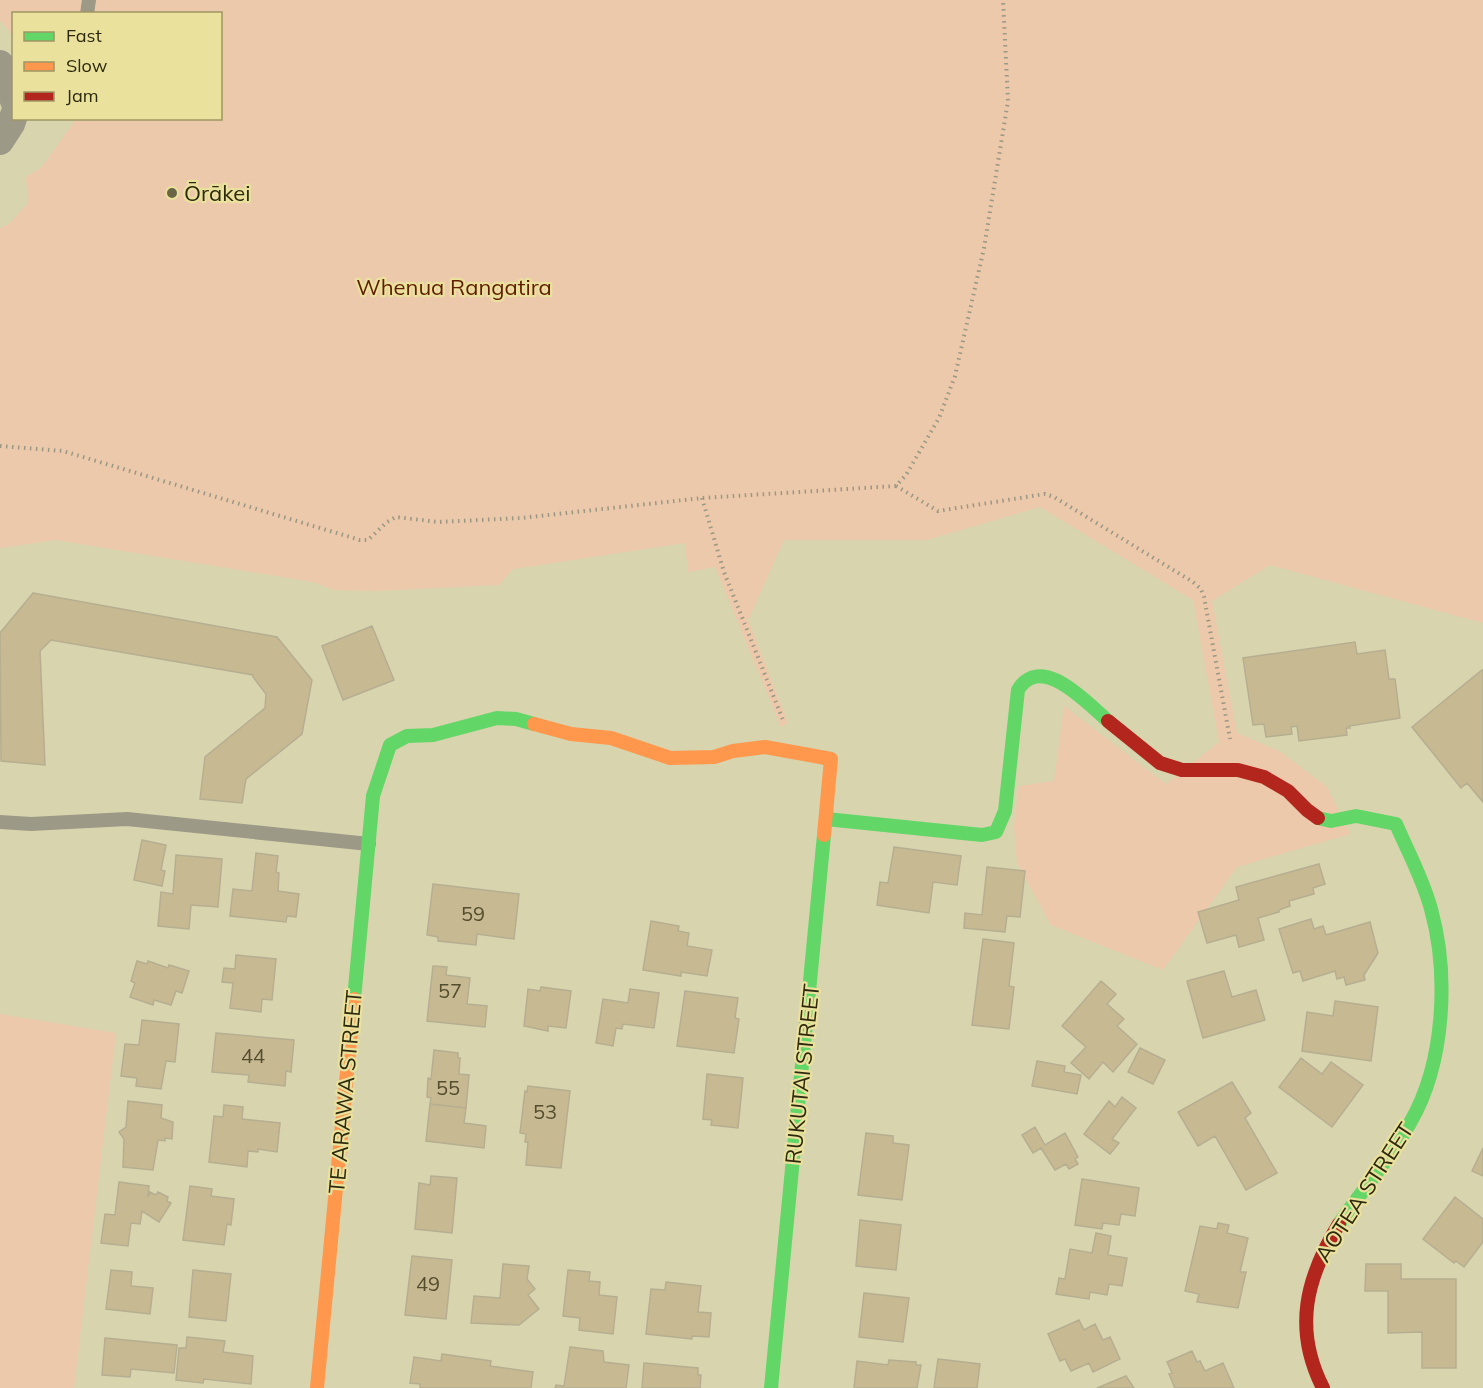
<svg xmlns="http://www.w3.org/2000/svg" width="1483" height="1388" viewBox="0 0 1483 1388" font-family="Mulish,sans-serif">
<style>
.green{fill:#ecc9ab}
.building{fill:#c7ba92;stroke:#b6ae91;stroke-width:1.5}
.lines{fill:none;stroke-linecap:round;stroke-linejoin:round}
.path{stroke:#9a9783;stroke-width:4;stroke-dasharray:1.5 4.5;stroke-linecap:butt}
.lane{stroke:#9c9a87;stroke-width:14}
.street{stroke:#9c9a87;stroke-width:28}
.fast{stroke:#63d668;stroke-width:14}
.slow{stroke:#ff974d;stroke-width:14}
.jam{stroke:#b3261e;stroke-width:14}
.poi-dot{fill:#696545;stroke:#eae19d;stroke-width:2}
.labels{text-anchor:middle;stroke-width:4.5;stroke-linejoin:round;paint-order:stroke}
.number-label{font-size:20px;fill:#544d2e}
.poi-label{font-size:22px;fill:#2d290d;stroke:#eae19d;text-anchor:start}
.park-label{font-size:22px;fill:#611d00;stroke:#eae19d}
.street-label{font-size:22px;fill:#2d290d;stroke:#eae19d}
</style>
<rect width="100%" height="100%" fill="#d8d4ae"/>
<path class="green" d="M0 0H1483V623L1270 565 1212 601 1237 733 1281 752 1327 787 1350 834 1237 867 1163 970 1051 925 1017 863 1014 826 1019 786 1054 781 1064 706 1166 784 1219 742 1193 600 1040 507 927 540H784L748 620 788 723 781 727 715 567 688 572 685 543 513 569 499 585 377 591 334 590 313 582 56 540 0 548V228L9 224 28 203 26 177 42 167 76 119 220 118V14H14L13 36 0 20Z
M0 1014 116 1033 74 1388H0Z"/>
<path class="building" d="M33 593 277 637 312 680 302 734 246 779 242 803 200 799 205 757 265 708 266 694 253 677V675L51 640 40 651 45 765 1 761 0 633Z
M372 626 394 680 343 700 322 646Z
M1355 642 1357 654 1385 650 1389 679H1395L1400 718 1349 726 1350 728H1346L1347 735 1299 741 1297 726 1291 727 1292 734 1266 737 1264 724 1253 725 1243 658Z
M1482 670 1483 672V802L1467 783 1461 788 1412 727Z
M142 840 166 845 161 870 165 871 162 886 134 880Z
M894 847 961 856 957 885 933 882 929 913 877 905 880 882 888 883Z
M256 853 278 856 276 872 279 873 278 891 299 894 296 917 287 916 286 922 230 916 233 889 252 891Z
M176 855 222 859 218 907 191 905 189 929 158 926 161 892 173 894Z
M1319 864 1325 884 1313 888 1314 894 1289 901 1290 906 1279 910V912L1258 918 1264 940 1239 947 1236 935 1207 943 1198 912 1239 900 1236 887Z
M987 867 1025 871 1020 917 1007 916 1005 932 964 928 965 913 982 915Z
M433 884 519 894 514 939 477 934 476 945 438 941V937L427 935Z
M1311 919 1314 929 1323 926 1326 935 1370 922 1378 953 1364 975 1365 980 1346 985 1344 977 1337 979 1335 971 1303 981 1300 971 1293 973 1279 929Z
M651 921 679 926 678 931 689 933 687 946 712 950 707 976 681 972V976L643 970Z
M983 939 1014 943 1009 986 1014 987 1009 1029 972 1025Z
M236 955 276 959 272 1000 262 999 261 1012 230 1008 233 983 222 982 224 968 235 969Z
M137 961 147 964 148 961 168 968 169 965 189 971 182 993 176 991 171 1005 154 1000 153 1005 130 997 135 983 131 981Z
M433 966 447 967 446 975 470 978 467 1004 487 1006 485 1027 427 1021Z
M1224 971 1232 997 1256 990 1265 1020 1203 1038 1187 981Z
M1101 981 1116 994 1107 1004 1124 1019 1117 1026 1137 1044 1113 1072 1103 1062 1089 1079 1071 1063 1086 1047 1062 1026Z
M541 987 571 991 566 1028 548 1026V1031L524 1026 528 989 540 991Z
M630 989 659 993 654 1028 623 1024 622 1029 616 1028 613 1046 596 1043 603 999 628 1003Z
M685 991 738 998 735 1018 739 1019 734 1053 677 1046Z
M1335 1001 1378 1007 1371 1061 1302 1051 1307 1012 1333 1016Z
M142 1020 179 1024 175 1062 166 1061 161 1089 136 1086 137 1078 121 1076 125 1044 139 1045Z
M216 1033 294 1040 291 1072 286 1071 285 1086 248 1082 249 1075 212 1072Z
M1140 1048 1165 1060 1153 1084 1128 1072Z
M434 1050 458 1053V1058H460L459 1074 469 1075 466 1108 430 1104 431 1098 427 1097 428 1078 431 1079Z
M1301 1058 1322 1074 1331 1062 1363 1085 1332 1127 1279 1087Z
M1037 1061 1065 1066 1064 1072 1081 1075 1077 1094 1032 1086Z
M707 1074 743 1078 738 1128 711 1125 712 1120 703 1119Z
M1232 1082 1251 1113 1245 1118 1277 1173 1246 1190 1215 1136 1198 1146 1178 1112Z
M528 1086 570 1091 561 1168 526 1165 528 1142H525L526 1134 520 1133 525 1091 527 1092Z
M1122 1097 1136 1108 1112 1139 1119 1143 1110 1154 1084 1134 1109 1101 1115 1107Z
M128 1101 162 1105 161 1118 173 1122 172 1139 165 1138V1141L158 1140 153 1170 123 1167 124 1139 119 1132 126 1127Z
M430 1104 466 1108 464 1123 486 1126 484 1148 426 1141Z
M224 1105 243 1107 242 1119 280 1123 277 1152 258 1149V1152L248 1151 247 1167 209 1162 214 1116 223 1117Z
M1035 1127 1045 1145 1065 1133 1078 1157 1075 1159 1078 1164 1069 1169 1066 1164 1055 1170 1041 1148 1033 1153 1022 1135Z
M866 1133 893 1136V1143L909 1145 902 1200 858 1195Z
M1483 1148V1176L1472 1171Z
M431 1176 457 1178 452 1233 415 1229 419 1183 430 1185Z
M1082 1179 1139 1188 1135 1216 1121 1214 1119 1225 1103 1223 1102 1229 1075 1225Z
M119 1182 149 1186 148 1197 150 1192 156 1195 158 1192 168 1197 167 1201 171 1203 159 1222 142 1211 140 1224 131 1223 128 1246 101 1243 105 1214 115 1215Z
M190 1186 212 1189 211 1196 234 1199 231 1225 227 1224 224 1245 183 1240Z
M1455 1197 1483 1219V1242L1464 1267 1456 1261 1454 1263 1423 1239Z
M860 1220 901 1225 896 1270 856 1266Z
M1218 1223 1229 1225 1227 1233 1248 1238 1240 1272H1246L1238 1308 1197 1302 1199 1294 1185 1291 1200 1226 1217 1229Z
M1096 1233 1111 1236 1108 1255 1127 1258 1122 1286 1109 1284 1107 1295 1090 1292 1089 1299 1056 1294 1059 1278 1065 1279 1070 1249 1092 1253Z
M412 1256 452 1260 446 1319 405 1315Z
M503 1264 529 1266 527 1279 535 1289 528 1295 539 1309 519 1325 471 1323 474 1296 500 1298Z
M1366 1264H1401V1279H1456V1368H1422V1332L1388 1333V1291H1365Z
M111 1270 132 1272 131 1286 153 1288 150 1314 106 1309Z
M193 1270 231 1274 226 1321 189 1317Z
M568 1270 590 1272 589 1281 600 1282 599 1295 617 1297 613 1334 579 1330 580 1318 563 1316Z
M666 1282 701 1286 698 1312 711 1313 709 1337 692 1336V1339L646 1334 651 1289 665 1290Z
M864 1293 909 1298 903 1342 859 1337Z
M1079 1320 1084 1330 1095 1324 1103 1340 1110 1337 1120 1359 1093 1372 1089 1363 1071 1371 1065 1359 1060 1361 1048 1334Z
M187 1337 225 1341 223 1352 253 1356 251 1384 204 1379 203 1383 176 1380 179 1348H186Z
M105 1338 177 1345 174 1373 131 1369 130 1377 102 1375Z
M570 1347 603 1351 604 1362 629 1365 626 1388H555L556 1385 564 1386Z
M1192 1351 1197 1362 1200 1361 1205 1371 1223 1363 1234 1388H1175L1169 1374 1172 1373 1167 1362Z
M442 1354 491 1361 490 1366 533 1372 531 1388H420V1384L410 1383 414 1357 441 1361Z
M938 1359 980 1364 977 1388H934Z
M889 1360 916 1362V1365H921L917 1388H854L857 1361 888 1365Z
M644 1363 698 1368V1375H701L700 1388H642Z
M1126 1376 1134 1388H1097Z"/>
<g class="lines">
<path class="path" d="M0 446 63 451 360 540H368L387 522 396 517 438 522 521 518 702 498 896 486 906 475 939 418 955 376 984 248 1008 101 1003 0
M896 486 938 511 1045 494 1054 497 1193 582 1201 589 1204 597 1230 739
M702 498 724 572 783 720"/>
<path class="lane" d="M87 14 89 0
M0 822 31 824 127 819 369 844"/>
<path class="street" d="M0 64 10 87 14 101
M0 141 11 124 14 115"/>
<path class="fast" d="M1318 818 1331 821 1356 816 1396 824C1408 852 1423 879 1431 909 1449 974 1445 1063 1410 1123 1390 1159 1362 1190 1339 1224
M826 819 982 835 996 832 1005 811 1018 690C1041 652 1087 703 1108 721
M354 999 373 796 390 745 407 736 433 735 497 718 516 719 534 724
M771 1388 824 835"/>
<path class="slow" d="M534 724 571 734 611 738 670 758 714 757 733 751 765 747 831 759 824 835
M317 1388 354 999"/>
<path class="jam" d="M1108 721 1160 763 1182 770H1238L1264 777 1288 791 1307 810 1318 818
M1323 1388C1293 1329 1306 1278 1339 1224"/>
</g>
<circle class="poi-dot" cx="172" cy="193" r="6"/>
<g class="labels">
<g class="number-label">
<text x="473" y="921">59</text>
<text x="450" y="998">57</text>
<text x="253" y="1063">44</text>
<text x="448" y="1095">55</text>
<text x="545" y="1119">53</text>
<text x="428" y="1291">49</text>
</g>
<g class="poi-label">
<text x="184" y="201">Ōrākei</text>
</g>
<g class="park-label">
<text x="454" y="295">Whenua Rangatira</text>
</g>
<g class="street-label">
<text transform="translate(802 1074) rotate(-84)" y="8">RUKUTAI STREET</text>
<text transform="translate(345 1092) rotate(-85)" y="8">TE ARAWA STREET</text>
<text transform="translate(1364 1192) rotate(-57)" y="8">AOTEA STREET</text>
</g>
</g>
<rect x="12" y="12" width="210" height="108" fill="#eae19d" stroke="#9e9763" stroke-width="1.5"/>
<rect x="24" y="32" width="30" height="9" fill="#63d668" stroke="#9e9763" stroke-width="1.5"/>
<text x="66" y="42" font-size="18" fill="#2d290d">Fast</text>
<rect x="24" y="62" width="30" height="9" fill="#ff974d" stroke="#9e9763" stroke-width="1.5"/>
<text x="66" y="72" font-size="18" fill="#2d290d">Slow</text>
<rect x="24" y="92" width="30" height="9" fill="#b3261e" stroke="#9e9763" stroke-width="1.5"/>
<text x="66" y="102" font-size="18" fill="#2d290d">Jam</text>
</svg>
